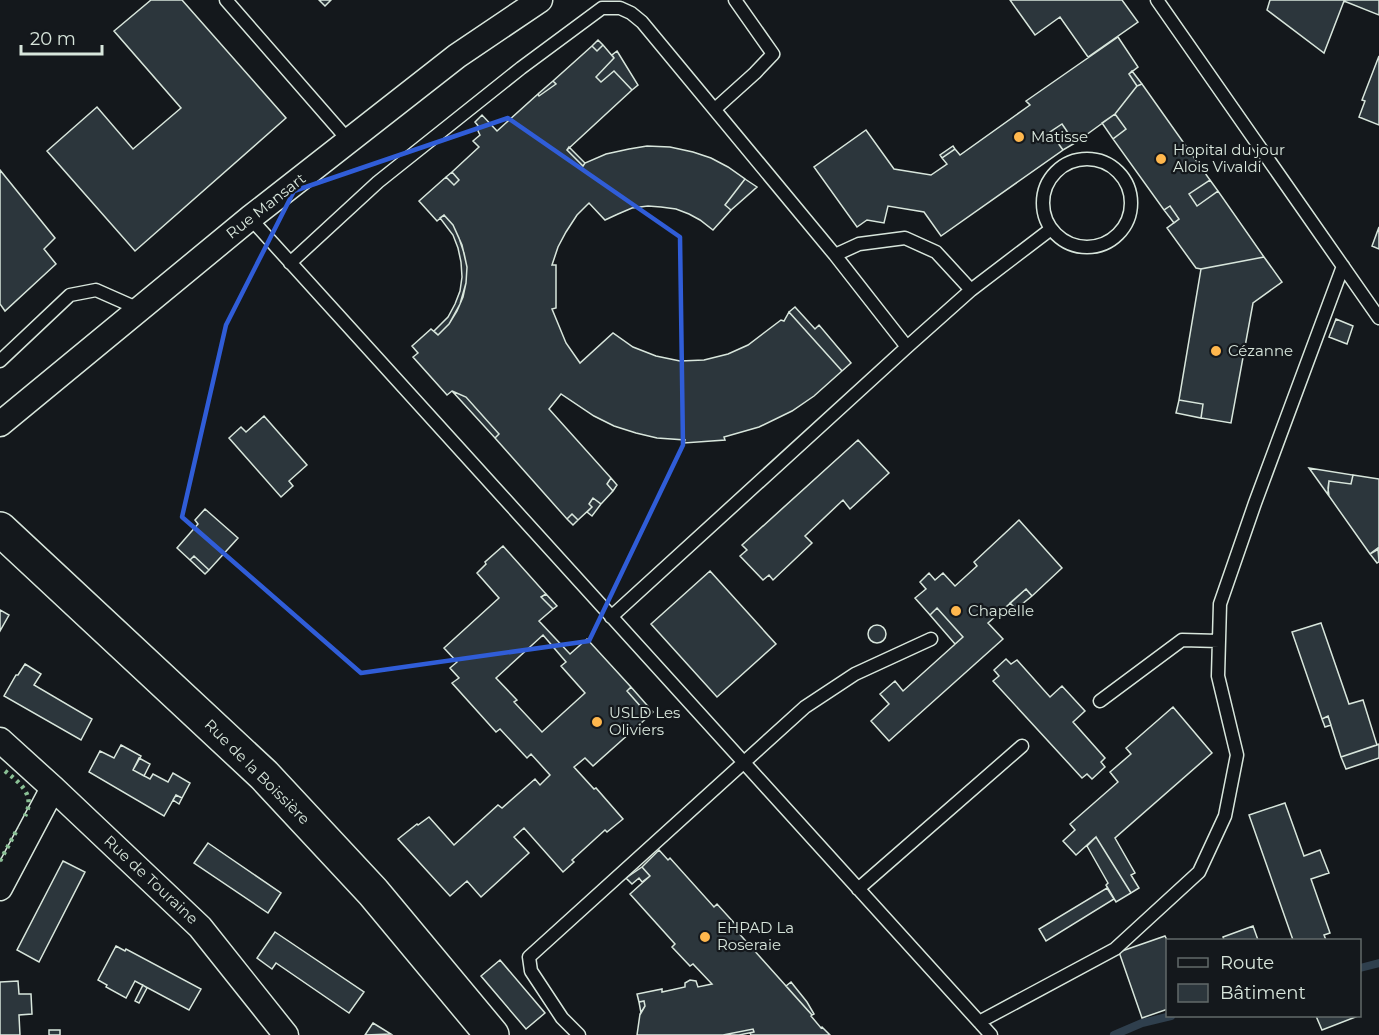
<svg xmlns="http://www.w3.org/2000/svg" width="1379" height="1035" viewBox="0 0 1379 1035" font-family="Montserrat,sans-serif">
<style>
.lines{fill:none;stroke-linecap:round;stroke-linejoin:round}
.stream{stroke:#2f3f4d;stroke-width:8}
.building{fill:#2c363c;stroke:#d8e6dc;stroke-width:1.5;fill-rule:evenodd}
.service-casing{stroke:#d8e6dc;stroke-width:15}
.minor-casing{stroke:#d8e6dc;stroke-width:27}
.secondary-casing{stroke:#d8e6dc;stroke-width:36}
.service{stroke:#14181c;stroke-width:12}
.minor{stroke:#14181c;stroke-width:24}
.secondary{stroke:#14181c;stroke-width:33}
.hedge{stroke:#8ac095;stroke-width:4.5;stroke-dasharray:3 4.5;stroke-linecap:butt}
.marked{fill:none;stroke:#305dd8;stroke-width:4.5;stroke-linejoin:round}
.poi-dot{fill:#ffb74d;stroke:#14181c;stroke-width:2}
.labels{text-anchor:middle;stroke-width:4.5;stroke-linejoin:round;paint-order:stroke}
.poi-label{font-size:15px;fill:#d8e6dc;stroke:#14181c;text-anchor:start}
.street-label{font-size:15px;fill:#d8e6dc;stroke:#14181c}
</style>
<rect width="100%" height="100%" fill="#14181c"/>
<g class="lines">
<path class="stream" d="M1360 968 1379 963
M1114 1035 1142 1023 1171 1016"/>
</g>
<path class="building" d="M151 0H182L286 118 135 251 47 151 97 107 133 149 181 108 114 31Z
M319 0H331L325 6Z
M1010 0H1122L1138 22 1088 57 1060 17 1035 35Z
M1270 0H1379V15L1344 1 1324 53 1267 10Z
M1118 37 1138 67 1129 74 1137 86 1115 114 1075 143 1062 124 1050 132 1063 150 941 236 924 212 888 206 884 223 867 220 857 227 814 167 866 130 894 169 931 175 947 164 942 158 955 149 960 155 1030 105 1026 101Z
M598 40 603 45 597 51 592 46Z
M603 45 614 58 596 77 601 82 614 71 632 90 567 150 583 166 585 163 606 154 629 149 647 146 670 147 693 152 711 158 728 167 745 179 725 205 731 210 713 230 700 220 689 214 676 209 661 207 648 206 632 208 618 214 605 220 589 203 577 215 566 232 558 247 552 265H556V308L552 309 566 343 580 363 613 333 633 347 656 356 680 361 704 360 728 354 748 345 781 320 784 321 789 312 842 371 814 396 792 411 759 427 724 437 725 440 684 443 685 440 657 438 636 433 614 426 594 416 561 394 549 409 611 478 607 484 613 491 601 504 593 498 589 504 592 507 578 520 572 514 567 519 495 438 499 434 466 397 452 391 447 395 413 357 418 353 412 346 431 329 438 335 449 324 460 304 466 283 467 267 464 253 459 238 453 225 444 215 437 221 419 201 446 177 454 185 459 180 452 172 479 147 473 141 480 135 478 131 479 127 475 122 482 115 497 131 538 94 539 96 556 84 553 81 592 46 597 51Z
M617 51 638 85 632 90 614 71 601 82 596 77 614 58 612 55Z
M1379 56V125L1359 117 1365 101 1362 100Z
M1132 71 1142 84 1137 86 1129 74Z
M553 81 556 84 539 96 538 94Z
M1142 84 1210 180 1189 194 1197 206 1218 191 1264 257 1201 269 1196 268 1167 228 1179 219 1170 206 1164 210 1113 139 1126 129 1115 114 1137 86Z
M1115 114 1126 129 1113 139 1102 123Z
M1062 124 1075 143 1063 150 1050 132Z
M953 146 955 149 942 158 940 155Z
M569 147 585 163 583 166 567 150Z
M0 170 55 238 44 249 56 264 5 311 0 304Z
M452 172 459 180 454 185 446 177Z
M745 179 757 187 731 210 725 205Z
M1210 180 1218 191 1197 206 1189 194Z
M1170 206 1179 219 1174 223 1164 210Z
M444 215 453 225 462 245 467 267 466 283 463 297 457 311 449 324 438 335 434 331 448 317 455 304 460 291 462 277 461 262 458 248 453 235 440 218Z
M1379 227V249L1372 246Z
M1264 257 1282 282 1253 303 1231 423 1201 418 1203 404 1179 400 1201 269Z
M795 307 815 329 819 325 851 363 842 371 789 312Z
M1336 319 1353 326 1347 344 1329 337Z
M452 391 466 397 499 434 495 438Z
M1179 400 1203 404 1201 418 1176 413Z
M264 416 307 465 289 481 293 486 281 497 229 438 241 427 246 432Z
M858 440 889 473 850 509 843 500 805 536 812 543 773 580 769 575 763 580 740 556 747 550 742 545Z
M1309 468 1353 475 1351 484 1329 481 1328 488 1329 496Z
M1353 475 1379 479V549L1370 554 1329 496 1328 492 1329 481 1351 484Z
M611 478 617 485 613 491 607 484Z
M593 498 601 504 592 516 587 512 592 507 589 504Z
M205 509 238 538 209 570 194 556 190 560 177 548 198 524 195 520Z
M572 514 578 520 573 525 567 519Z
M1019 520 1062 568 1032 596 1026 589 988 623 1003 639 889 741 871 721 889 704 880 694 895 681 903 691 963 637 937 608 930 615 915 598 926 589 920 582 929 573 935 580 943 573 955 586 977 566 974 562Z
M503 546 546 594 541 597 553 609 539 621 570 654 587 639 631 687 627 691 649 716 593 766 585 758 574 767 594 789 596 788 623 819 607 832 605 830 572 860 574 862 563 872 524 828 514 837 529 853 481 897 467 881 450 896 398 839 417 824 418 825 429 817 454 845 498 805 502 808 535 779 540 785 550 775 531 754 527 758 500 729 496 732 452 683 459 678 450 668 457 662 444 648 499 598 477 573 486 564 485 562ZM543 635 566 662 561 666 585 693 542 732 514 702 517 700 496 678Z
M1378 548 1379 562 1377 563 1370 554Z
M194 556 209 570 205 574 190 560Z
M710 571 776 644 717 697 651 624Z
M1026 589 1032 596 1016 609 1010 603Z
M546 594 557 606 553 609 541 597Z
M937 608 963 637 955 644 930 615Z
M0 610 9 615 0 631Z
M1321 623 1349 704 1363 700 1377 745 1341 757 1328 716 1322 719 1292 632Z
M868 634a9 9 0 1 1 18 0a9 9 0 1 1-18 0Z
M1006 659 1011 664 1017 660 1050 697 1062 686 1085 711 1073 722 1105 758 1101 762 1105 767 1092 779 1087 774 1082 778 993 681 999 676 994 670Z
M25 664 41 674 34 685 92 719 81 740 4 696 16 675H18Z
M631 687 653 712 649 716 627 691Z
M1173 707 1212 753 1115 838 1135 873 1131 875 1139 888 1131 893 1096 837 1076 855 1063 841 1075 830 1070 824 1118 782 1110 772 1131 754 1126 748Z
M1328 716 1331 725 1325 727 1322 719Z
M1379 744V758L1346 769 1341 757Z
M121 745 141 756 133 770 150 779 153 774 168 782 173 773 190 783 182 798 176 795 164 816 89 772 100 751 114 758Z
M139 758 150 764 144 776 133 770Z
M176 795 182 798 179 804 173 800Z
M1285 803 1304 856 1320 850 1329 873 1311 879 1330 933 1324 935 1326 940H1293L1249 815Z
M1096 837 1131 893 1116 902 1106 885 1108 883 1087 846Z
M208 843 281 893 268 913 194 863Z
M659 850 668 860 670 858 714 907 717 904 737 926 735 929 812 1015 811 1016 821 1028 822 1027 830 1035H751L750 1033 754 1032 753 1029 723 1035H637L640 1014 645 1006 644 1001 639 1002 637 994 662 989V992L685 987V983L690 980 696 981 698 987 712 984 693 964 690 966 672 947 675 944 630 894 650 876 642 867Z
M63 861 85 872 39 962 17 950Z
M642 867 650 876 642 882 639 878 632 884 626 878Z
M1107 888 1114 899 1046 941 1039 929Z
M1253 926 1258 940H1224L1223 937Z
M275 932 364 992 349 1013 276 963 272 969 257 958Z
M1165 936 1168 942V1009L1142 1018 1119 952Z
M116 946 125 951 126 949 201 989 189 1010 135 981 126 998 106 987 107 985 98 980Z
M500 960 545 1013 526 1029 481 976Z
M18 981 19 994H31L32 1014 19 1015 20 1035H0V982Z
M791 982 807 1002 814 1014 812 1015 786 986Z
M143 985 147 988 139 1003 135 1001Z
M644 1001 645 1006 641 1013 639 1002Z
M1316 1016H1358L1322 1030Z
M373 1023 391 1034 365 1035Z
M753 1029 754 1032 739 1035H723Z
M49 1030H60V1035H49Z"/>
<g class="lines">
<defs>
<path id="service" d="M226 0 349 141
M1157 0 1379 318
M715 109 755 73 773 54 735 0
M1043 203a44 44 0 1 1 88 0a44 44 0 1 1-88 0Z
M250 218 991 1035
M835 255 859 244 905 238 936 252 971 290
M290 263 378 182 521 68 602 8H620L631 13 642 22 835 255 907 347
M0 361 70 295 96 290 139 309
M611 617 907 347 971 290 1051 229
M1100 701 1182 640 1219 641
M858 889 1022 746
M979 1022 1115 949 1199 872 1225 816 1237 755 1218 676 1220 604 1255 503 1343 266
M579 1035 562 1018 531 971 529 957 805 707 855 674 931 639"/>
<path id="minor" d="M0 424 250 218 457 56 540 0
M0 740 53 788 200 927 286 1035
M0 888 53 788"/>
<path id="secondary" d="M0 529 264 775 373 892 492 1035"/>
</defs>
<use href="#service" class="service-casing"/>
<use href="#minor" class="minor-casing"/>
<use href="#secondary" class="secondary-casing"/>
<use href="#service" class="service"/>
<use href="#minor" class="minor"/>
<use href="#secondary" class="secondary"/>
<path class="hedge" d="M5 771C20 783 36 795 25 816
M0 861 18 828"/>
</g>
<path class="marked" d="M508 118 680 237 683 445 589 641 361 673 182 517 226 325 294 191Z"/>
<g class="poi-dot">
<circle cx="1019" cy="137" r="6"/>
<circle cx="1161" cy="159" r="6"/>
<circle cx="1216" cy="351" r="6"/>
<circle cx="956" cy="611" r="6"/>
<circle cx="597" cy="722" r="6"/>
<circle cx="705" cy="937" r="6"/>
</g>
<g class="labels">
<g class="poi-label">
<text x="1031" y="142">Matisse</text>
<text x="1173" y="155">Hopital du jour<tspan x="1173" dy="17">Alois Vivaldi</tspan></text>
<text x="1228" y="356">Cézanne</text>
<text x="968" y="616">Chapelle</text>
<text x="609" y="718">USLD Les<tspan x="609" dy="17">Oliviers</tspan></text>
<text x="717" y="933">EHPAD La<tspan x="717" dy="17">Roseraie</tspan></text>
</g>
<g class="street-label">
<text transform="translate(266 206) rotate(-38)" y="5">Rue Mansart</text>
<text transform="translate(257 772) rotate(45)" y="5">Rue de la Boissière</text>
<text transform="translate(151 880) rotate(43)" y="5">Rue de Touraine</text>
</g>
</g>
<rect x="1166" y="939" width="195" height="78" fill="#14181c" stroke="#626a69" stroke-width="1.5"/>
<rect x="1178" y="958" width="30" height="9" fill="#14181c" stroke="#626a69" stroke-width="1.5"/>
<text x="1220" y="969" font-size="18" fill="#d8e6dc">Route</text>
<rect x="1178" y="984" width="30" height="18" fill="#2c363c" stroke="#626a69" stroke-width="1.5"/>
<text x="1220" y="999" font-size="18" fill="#d8e6dc">Bâtiment</text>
<path d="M21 45v9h81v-9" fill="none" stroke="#d8e6dc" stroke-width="3"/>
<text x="30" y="45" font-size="18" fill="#d8e6dc" stroke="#14181c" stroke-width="4.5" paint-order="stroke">20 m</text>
</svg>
